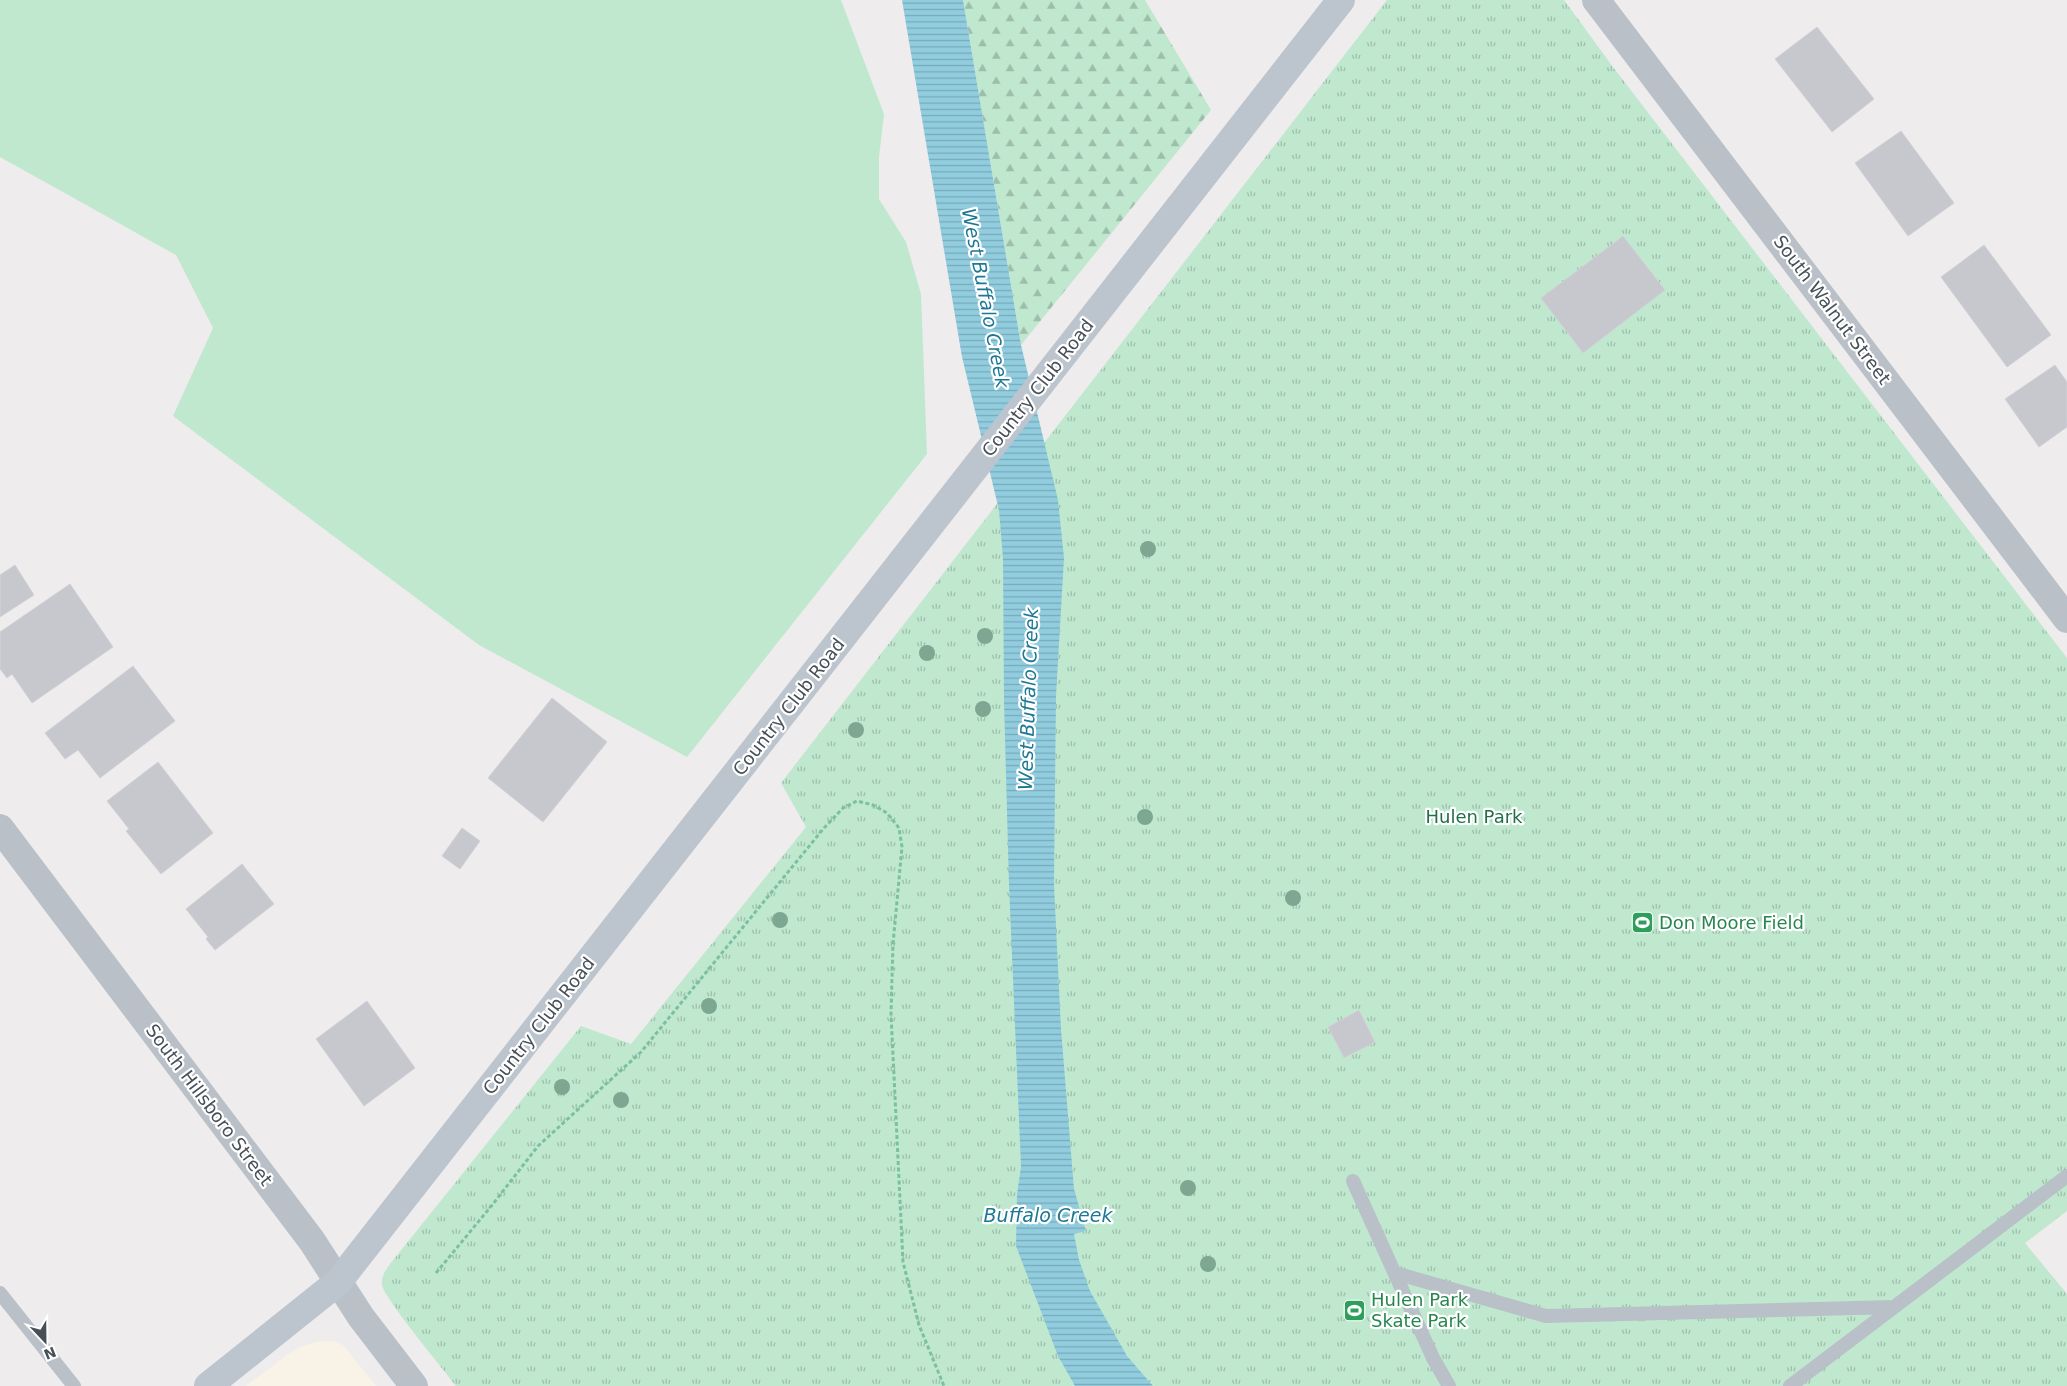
<svg xmlns="http://www.w3.org/2000/svg" width="2067" height="1386" viewBox="0 0 2067 1386" font-family="'DejaVu Sans',sans-serif">
<style>
.commercial{fill:#f8f3e6}
.grass{fill:#bfe8cf}
.forest{fill:url(#forest-firs)}
.park{fill:url(#park-tufts)}
.water{fill:url(#water-rules)}
.building{fill:#c7c8ce;stroke:#d1d2d7}
.lines{fill:none;stroke-linecap:round;stroke-linejoin:round}
.path{stroke:#7bc1a0;stroke-width:3;stroke-dasharray:4 2.5;stroke-linecap:butt}
.service{stroke:#b9c0c7;stroke-width:14}
.minor{stroke:#b9c0c7;stroke-width:28}
.secondary{stroke:#bcc4ce;stroke-width:28}
.tree{fill:#7ea792}
.labels{text-anchor:middle;stroke-width:4.5;stroke-linejoin:round;paint-order:stroke}
.street-label{font-size:18px;fill:#474f57;stroke:#fff}
.park-label{font-size:18px;fill:#226e49;stroke:#fff}
.leisure-label{font-size:18px;fill:#27864d;stroke:#fff;text-anchor:start}
.water-label{font-size:19px;font-style:italic;fill:#1d7893;stroke:#fff}
</style>
<defs>
<pattern id="forest-firs" width="22" height="20" patternUnits="userSpaceOnUse" patternTransform="scale(1.25)"><rect width="22" height="20" fill="#bfe8cf"/><path d="M5 1l3.5 6h-7zM16 11l3.5 6h-7z" fill="#9dbeab"/></pattern>
<pattern id="park-tufts" width="24" height="20" patternUnits="userSpaceOnUse" patternTransform="scale(1.25)"><rect width="24" height="20" fill="#bfe8cf"/><path d="M3 7l-1-3M5 7V3M7 7l1-3M15 17l-1-3M17 17v-4M19 17l1-3" fill="none" stroke="#9dbeab"/></pattern>
<pattern id="water-rules" width="6" height="5" patternUnits="userSpaceOnUse" patternTransform="scale(1.25)"><rect width="6" height="5" fill="#91cddf"/><path d="M0 2.5h6" fill="none" stroke="#78a9b8"/></pattern>
</defs>
<rect width="100%" height="100%" fill="#eeecec"/>
<path class="commercial" d="M320 1341H336L343 1345 376 1386H246L287 1355 300 1347Z"/>
<path class="grass" d="M0 0H841L884 114 879 157V199L906 242 921 294 927 454 687 757 479 645 173 416 213 328 176 255 0 157Z"/>
<path class="forest" d="M963 0H1145L1211 110 1021 345Z"/>
<path class="park" d="M1387 0H1564L1613 67 2067 658V1211L2025 1243 2067 1294V1386H456C444 1370 384 1298 382 1285 381 1277 385 1271 390 1264L581 1026 631 1044 806 827 781 783Z"/>
<path class="water" d="M902 0H963L1021 345 1058 500 1064 558 1056 696 1054 885 1061 1029 1074 1189 1086 1231 1074 1234 1079 1260 1090 1291 1127 1356 1153 1386H1075L1058 1356 1016 1246 1017 1194 1021 1167 1009 885 1004 701 1003 559 999 510 962 357Z"/>
<path class="building" d="M1817 27 1874 99 1832 132 1775 59Z
M1901 131 1954 203 1908 236 1855 163Z
M1623 236 1665 290 1583 353 1541 298Z
M1984 245 2051 335 2007 367 1941 277Z
M2055 365 2067 382V427L2039 447 2005 399Z
M15 565 34 595 0 617V575Z
M70 584 113 647 32 703 12 674 7 678 0 669V632Z
M133 666 175 721 100 778 78 750 65 759 45 733Z
M552 698 607 742 543 822 488 778Z
M158 762 213 833 161 874 126 831 129 829 107 801Z
M462 828 480 841 460 869 442 856Z
M242 864 274 904 215 950 206 939 208 937 186 909Z
M367 1001 415 1068 364 1106 316 1039Z
M1359 1010 1375 1042 1344 1058 1328 1027Z"/>
<g class="lines">
<path class="path" d="M436 1273 493 1204 538 1146 641 1052 824 828 843 808 857 801 873 805 887 813 899 828 902 847 893 944 891 1014 903 1262 919 1325 944 1386"/>
<path class="service" d="M1353 1181 1433 1358 1449 1386
M1395 1273 1546 1316 1894 1307
M0 1293 74 1386
M1790 1386 2067 1176"/>
<path class="minor" d="M1596 0 2067 619
M0 828 312 1241 361 1317 414 1386"/>
<path class="secondary" d="M208 1386 338 1282 1341 0"/>
</g>
<g class="tree">
<circle cx="1148" cy="549" r="8"/>
<circle cx="985" cy="636" r="8"/>
<circle cx="927" cy="653" r="8"/>
<circle cx="983" cy="709" r="8"/>
<circle cx="856" cy="730" r="8"/>
<circle cx="1145" cy="817" r="8"/>
<circle cx="1293" cy="898" r="8"/>
<circle cx="780" cy="920" r="8"/>
<circle cx="709" cy="1006" r="8"/>
<circle cx="562" cy="1087" r="8"/>
<circle cx="621" cy="1100" r="8"/>
<circle cx="1188" cy="1188" r="8"/>
<circle cx="1208" cy="1264" r="8"/>
</g>
<defs>
<symbol id="stadium-square" viewBox="-11 -11 22 22"><rect x="-9" y="-9" width="18" height="18" rx="4" fill="#2e9e5b" stroke="#fff"/><path d="M0-5a6.5 5 0 1 0 0 10a6.5 5 0 1 0 0-10ZM-3.5-1.8h7v3.6h-7Z" fill="#fff"/></symbol>
</defs>
<g fill-rule="evenodd">
<use href="#stadium-square" x="1630" y="910" width="25" height="25"/>
<use href="#stadium-square" x="1342" y="1298" width="25" height="25"/>
</g>
<g class="labels">
<g class="street-label">
<text transform="translate(1832 310) rotate(53)" y="6">South Walnut Street</text>
<text transform="translate(1038 388) rotate(-52)" y="6">Country Club Road</text>
<text transform="translate(789 707) rotate(-52)" y="6">Country Club Road</text>
<text transform="translate(539 1026) rotate(-52)" y="6">Country Club Road</text>
<text transform="translate(209 1105) rotate(53)" y="6">South Hillsboro Street</text>
</g>
<g class="park-label">
<text x="1474" y="823">Hulen Park</text>
</g>
<g class="leisure-label">
<text x="1659" y="929">Don Moore Field</text>
<text x="1371" y="1306">Hulen Park<tspan x="1371" dy="21">Skate Park</tspan></text>
</g>
<g class="water-label">
<text transform="translate(986 298) rotate(79)" y="7">West Buffalo Creek</text>
<text transform="translate(1028 699) rotate(-88)" y="7">West Buffalo Creek</text>
<text x="1048" y="1222">Buffalo Creek</text>
</g>
</g>
<g transform="translate(45 1341) rotate(158)" stroke="#ffffff" stroke-width="4" paint-order="stroke">
<path d="M0-4L9 19L0 12L-9 19Z" fill="#474f57"/>
<text y="-8" font-size="14" font-weight="bold" text-anchor="middle" fill="#474f57">N</text>
</g>
</svg>
